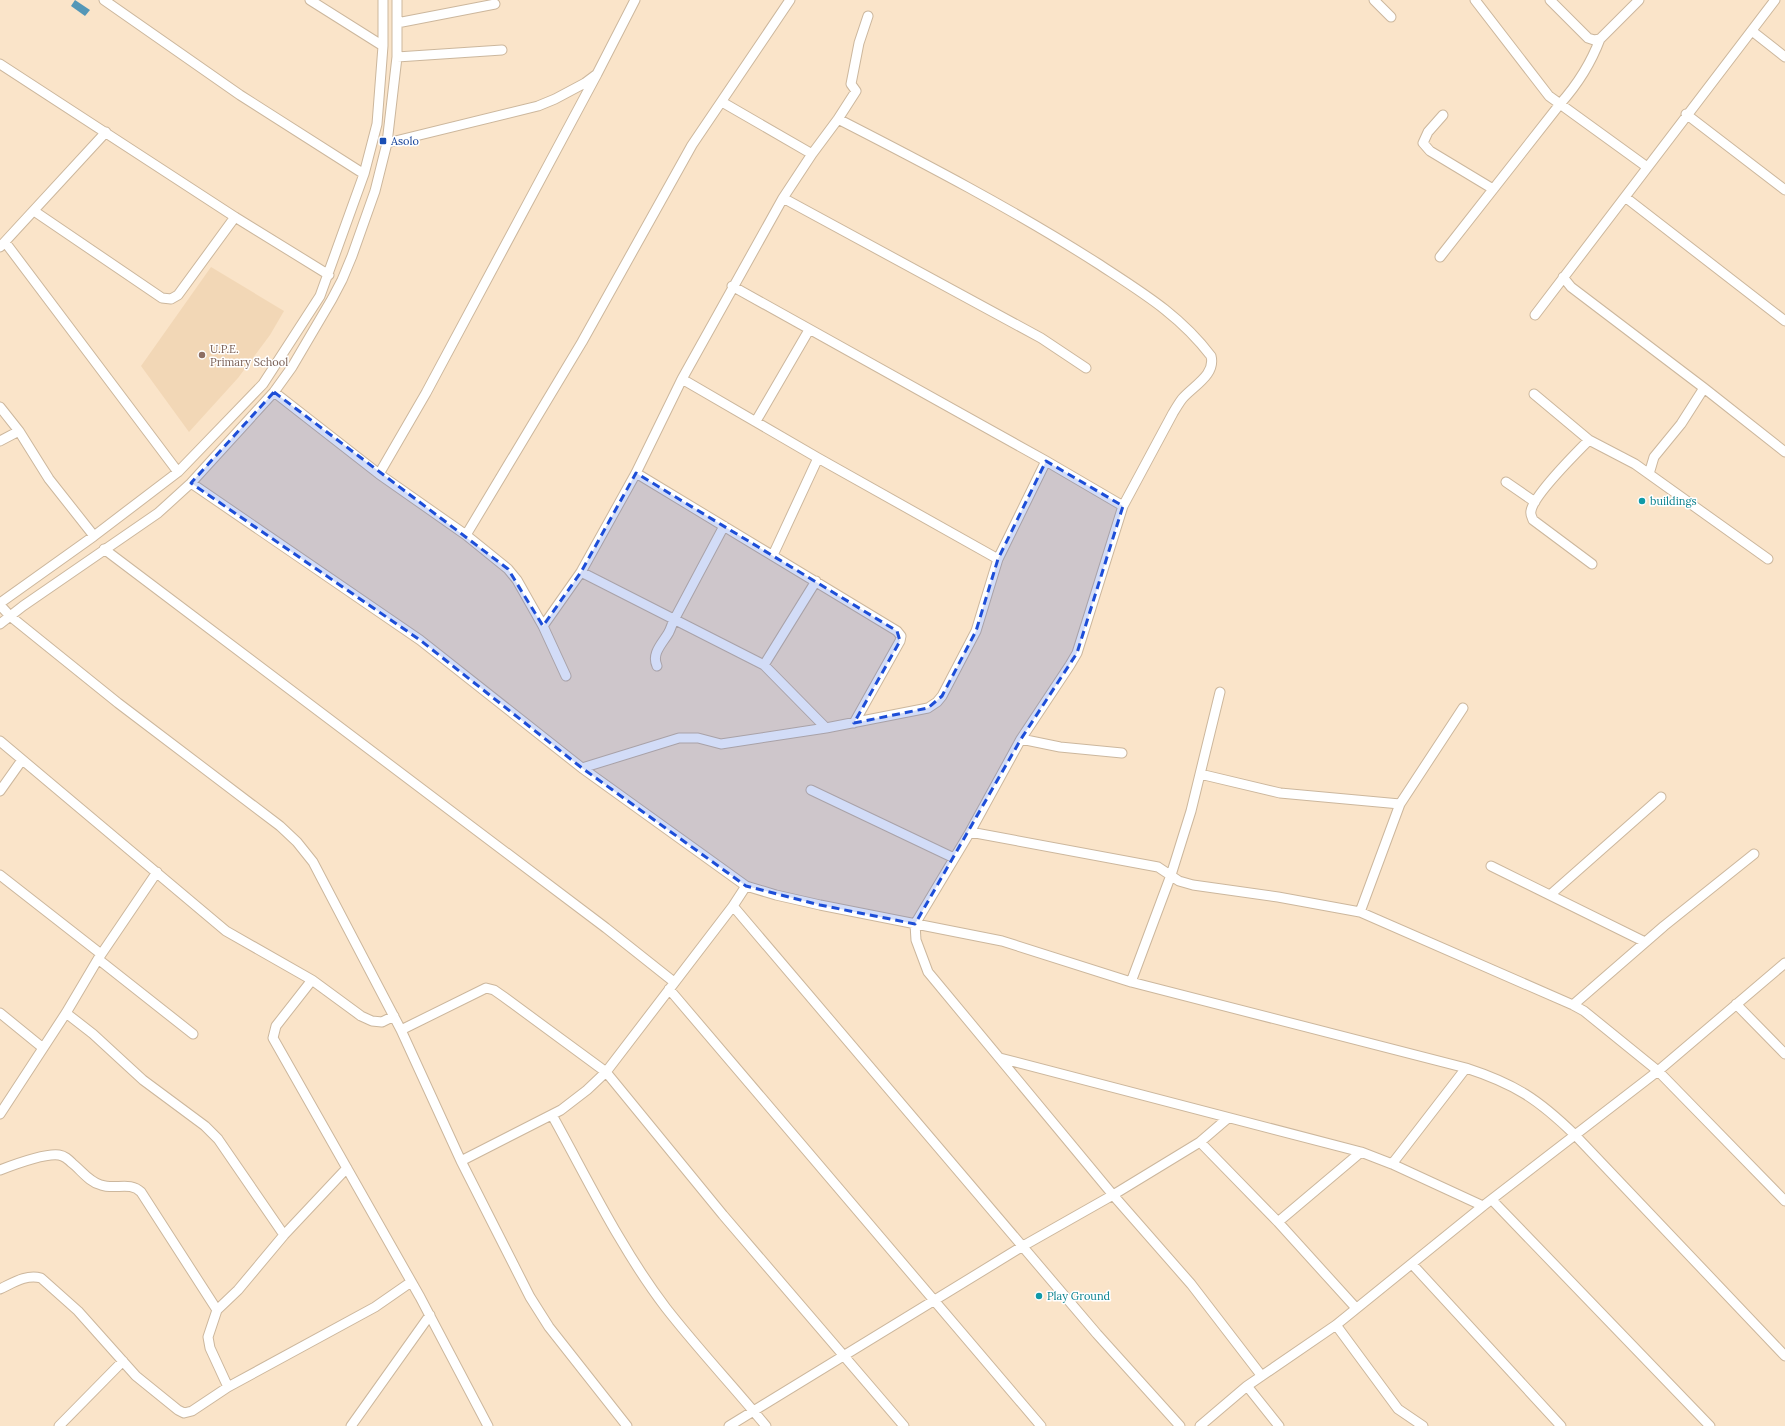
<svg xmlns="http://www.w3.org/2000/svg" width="1785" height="1426" viewBox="0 0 1785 1426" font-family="Lora,serif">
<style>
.built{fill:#f2d7b6}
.water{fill:#5497b7}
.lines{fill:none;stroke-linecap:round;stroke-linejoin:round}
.minor-casing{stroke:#ccb79d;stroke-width:11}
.minor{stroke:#fff;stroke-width:9}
.marked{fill:#1d4ed8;fill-opacity:0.2;stroke:#1d4ed8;stroke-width:3;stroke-dasharray:8 5;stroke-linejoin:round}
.transit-dot{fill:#1a4fb4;stroke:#fff;stroke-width:1.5}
.education-dot{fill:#8d6e63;stroke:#fff;stroke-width:1.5}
.culture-dot{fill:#0f9aa8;stroke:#fff;stroke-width:1.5}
.labels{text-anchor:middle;stroke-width:3;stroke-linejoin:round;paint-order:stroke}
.transit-label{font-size:11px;fill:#164399;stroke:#fff;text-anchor:start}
.education-label{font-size:11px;fill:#785e54;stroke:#fff;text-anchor:start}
.culture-label{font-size:11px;fill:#0d838f;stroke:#fff;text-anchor:start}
</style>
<rect width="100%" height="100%" fill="#fae4c9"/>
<path class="built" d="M211 267 284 311 270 335 238 378 189 432 141 366Z"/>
<path class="water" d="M75 0 90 10 85 16 71 6Z"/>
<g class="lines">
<defs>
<path id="minor" d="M104 0 240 95 364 174
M310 0 383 46
M1374 0 1391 17
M1475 0 1549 96 1647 167
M1550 0 1588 38 1594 40 1600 39 1639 0
M397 23 495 4
M1752 31 1785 57
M397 57 502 50
M0 64 235 217 329 275
M722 102 812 154
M1686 114 1785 190
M1443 115 1428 132 1423 143 1430 151 1493 189
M838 119C926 164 1014 210 1097 263 1141 292 1179 314 1211 356 1216 375 1193 386 1182 399 1179 403 1176 408 1173 413L1123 506 1077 653 1070 665 1021 739 970 832 915 924 916 940 928 972 1113 1195 1191 1284 1261 1375
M387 143 538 106 555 99 585 83 597 74 635 0
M1625 197 1785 321
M783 198 1041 338 1086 368
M34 211 162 298 171 299 178 295 235 217
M5 242 178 472
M0 247 106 132
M1440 257 1560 104C1577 85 1591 63 1600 39
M1563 277 1571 287 1704 388 1785 452
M732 286 1046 461 1123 506
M1535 315 1775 0
M682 379 818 458 998 559
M274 392 379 474 466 535 508 569 517 580 543 626 566 676
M1534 394 1589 440
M0 407 19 431 49 479 94 536
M756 421 809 330
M0 441 19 431
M636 473 897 631 901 636 900 641 854 723
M379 474 426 393 597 74
M1649 474 1654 457 1681 424 1704 388
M1506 482 1535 502
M191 483 420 640 582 768 746 886 776 895 820 905 1002 941 1131 982 1466 1068C1515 1084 1538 1099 1575 1135L1785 1356
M466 535 582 342 692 145 790 0
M104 549 606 928 674 982
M773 555 818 458
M1592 564 1533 520C1532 517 1530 514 1531 511 1533 496 1577 452 1589 440L1635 464 1768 559
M581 572 764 665 826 728
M0 603 94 536 178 472 263 384 320 296 364 174 377 124 383 46V0
M0 605 10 616 118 703 280 826 297 842 313 862 401 1030 461 1161 530 1297 549 1327 627 1426
M0 624 23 606 158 513 191 483 274 392 292 367 332 299 342 280 352 256 375 191 387 143 397 57V0
M543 626 581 572 636 473 682 379 783 198 812 154 838 119 856 91 851 84 859 43 868 16
M764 665 816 581
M657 666C651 653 663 643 669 632 671 628 672 624 674 620L724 526
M1021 739 1060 747 1122 753
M0 741 226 931 312 980 361 1016 372 1021 382 1022 394 1016
M582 768 679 738H698L721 744 826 728 928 708 937 702 942 696 976 631 998 559 1046 461
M1200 774 1280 793 1400 804
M811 790 954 858
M0 791 22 760
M970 832 1158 867 1179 881 1193 885 1278 897 1360 912 1573 1005 1584 1011 1658 1071 1785 1201
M1491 866 1645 942
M0 875 101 954
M1550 895 1661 797
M733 906 1097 1334 1180 1426
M1360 912 1400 804 1463 708
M98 959 193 1034
M312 980 276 1026 273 1038 420 1297 488 1426
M1131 982 1171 875 1191 811 1220 692
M669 989 1041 1426
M1736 1004 1785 1054
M1573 1005 1664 926 1754 854
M0 1013 43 1048
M66 1013 93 1034 143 1080 205 1126 218 1139 284 1235
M401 1030 486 988 494 990 504 997 606 1072 723 1215 904 1426
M1000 1058 1361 1152 1392 1164 1483 1206
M0 1114 66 1013 98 959 157 872
M552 1115C588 1180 621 1249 666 1308 698 1349 733 1386 766 1426
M1200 1142 1278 1222 1356 1308
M461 1161 561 1110 587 1090 606 1072 733 906 746 886
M1392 1164 1466 1068
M0 1170C13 1165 46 1153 59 1155 65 1156 68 1159 72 1163 81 1170 89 1182 101 1185 115 1190 130 1181 141 1192L217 1310
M1492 1200 1710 1426
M1278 1222 1361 1152
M1412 1264 1561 1426
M0 1289C13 1283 26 1274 41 1278L78 1311 136 1376 178 1410 184 1413 192 1411 228 1387 375 1307 411 1282
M1336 1325 1398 1409 1423 1426
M1247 1386 1279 1426
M228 1387 210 1348 208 1337 217 1310 238 1290 284 1235 347 1168
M59 1426 123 1361
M351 1426 430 1315
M729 1426 1023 1246 1113 1195 1200 1142 1228 1118
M1200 1426 1247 1386 1336 1325 1483 1206 1658 1071 1785 963"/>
</defs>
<use href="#minor" class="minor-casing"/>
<use href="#minor" class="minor"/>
</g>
<path class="marked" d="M274 392 508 569 543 626 581 572 636 473 897 631 900 641 854 723 928 708 942 696 976 631 998 559 1046 461 1123 506 1077 653 1021 739 915 924 820 905 746 886 582 768 420 640 191 483Z"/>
<rect class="transit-dot" x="379" y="137" width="8" height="8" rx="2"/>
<circle class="education-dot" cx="202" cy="355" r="4"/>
<g class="culture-dot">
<circle cx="1642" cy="501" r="4"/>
<circle cx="1039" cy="1296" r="4"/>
</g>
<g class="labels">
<g class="transit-label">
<text x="391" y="145">Asolo</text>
</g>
<g class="education-label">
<text x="210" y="353">U.P.E.<tspan x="210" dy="13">Primary School</tspan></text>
</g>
<g class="culture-label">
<text x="1650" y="505">buildings</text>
<text x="1047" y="1300">Play Ground</text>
</g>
</g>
</svg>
